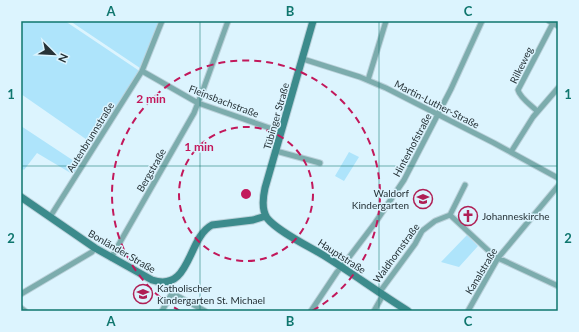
<svg xmlns="http://www.w3.org/2000/svg" width="579" height="332" viewBox="0 0 579 332" font-family="Lato,sans-serif">
<style>
.green{fill:#aee4fb}
.lines{fill:none;stroke-linecap:round;stroke-linejoin:round}
.street-casing{stroke:#bbd1da;stroke-width:7}
.secondary-casing{stroke:#bbd1da;stroke-width:9}
.street{stroke:#7cacad;stroke-width:5}
.secondary{stroke:#3c8b8c;stroke-width:7}
.grid{fill:none;stroke:#0f766e;stroke-width:1;stroke-opacity:0.55}
.ring{fill:none;stroke:#c2185b;stroke-width:2;stroke-dasharray:7 5}
.labels{text-anchor:middle;stroke-width:3;stroke-linejoin:round;paint-order:stroke}
.street-label{font-size:10px;fill:#263237;stroke:#dcf4fe}
.poi-label{font-size:10px;fill:#263237;stroke:#dcf4fe;text-anchor:start}
.centre{fill:#c2185b;stroke:#dcf4fe;stroke-width:2}
.ring-label{font-size:12px;text-anchor:middle;font-weight:bold;fill:#c2185b;stroke:#dcf4fe;stroke-width:3;stroke-linejoin:round;paint-order:stroke}
.neatline{fill:none;stroke:#0f766e;stroke-width:1.5}
.grid-label{font-size:13px;text-anchor:middle;font-weight:bold;fill:#0f766e}
</style>
<rect width="100%" height="100%" fill="#dcf4fe"/>
<path class="green" d="M21 21H65L138 70 139 73 93 144 21 94Z
M70 21H160L140 68Z
M21 126 80 165 74 175 37 153 24 170 21 168Z
M349 152 359 157 344 181 335 176Z
M467 235 478 246 459 267 441 262Z"/>
<g class="lines">
<defs>
<path id="street" d="M549 21 558 26
M303 59 360 77 386 88 494 143 558 178
M142 71 198 103 281 132
M368 80 386 21
M537 111C531 105 520 98 518 90L553 23
M276 151 320 163
M511 152 533 117 558 88
M465 185 450 215 491 253 498 258 558 286
M50 217 142 71 162 21
M111 258 194 113 203 90 228 21
M169 281 172 293 205 311
M379 293 415 244 422 231 435 221 450 215
M21 294 92 252 95 248
M21 308 25 311
M162 311 172 293
M311 311 337 272 347 260 375 223 404 180 451 89 482 21
M374 311 383 295
M468 311 498 258 558 186"/>
<path id="secondary" d="M313 21 265 188C263 197 261 209 267 218 277 231 308 246 323 255 352 273 379 293 408 311
M21 197 95 248 152 280C191 293 187 238 212 225L253 220 266 216"/>
</defs>
<use href="#street" class="street-casing"/>
<use href="#secondary" class="secondary-casing"/>
<use href="#street" class="street"/>
<use href="#secondary" class="secondary"/>
</g>
<path class="grid" d="M200 21V311M379 21V311M21 166H558"/>
<g class="ring">
<circle cx="246" cy="194" r="67"/>
<path d="M180 311A134 134 0 1 1 312 311"/>
</g>
<defs>
<symbol id="school-ring" viewBox="-11 -11 22 22"><circle r="9.5" fill="#dcf4fe" stroke="#af1f55" stroke-width="1.5"/><path d="M0-5L7-2L0 1L-7-2ZM-4 1L0 2.5L4 1V4Q0 6-4 4Z" fill="#af1f55"/></symbol>
<symbol id="church-ring" viewBox="-11 -11 22 22"><circle r="9.5" fill="#dcf4fe" stroke="#af1f55" stroke-width="1.5"/><path d="M-1.2-6h2.4v3.5h3.3v2.4h-3.3V6h-2.4V-.1h-3.3v-2.4h3.3Z" fill="#af1f55"/></symbol>
</defs>
<g fill-rule="evenodd">
<use href="#school-ring" x="412" y="188" width="22" height="22"/>
<use href="#church-ring" x="457" y="205" width="22" height="22"/>
<use href="#school-ring" x="132" y="283" width="22" height="22"/>
</g>
<g class="labels">
<g class="street-label">
<text transform="translate(521 65) rotate(-64)" y="4">Rilkeweg</text>
<text transform="translate(224 101) rotate(21)" y="4">Fleinsbachstraße</text>
<text transform="translate(437 104) rotate(27)" y="4">Martin-Luther-Straße</text>
<text transform="translate(276 116) rotate(-74)" y="4">Tübinger Straße</text>
<text transform="translate(90 137) rotate(-58)" y="4">Autenbrunnstraße</text>
<text transform="translate(412 145) rotate(-62)" y="4">Hinterhofstraße</text>
<text transform="translate(151 170) rotate(-60)" y="4">Bergstraße</text>
<text transform="translate(122 251) rotate(30)" y="4">Bonländer Straße</text>
<text transform="translate(396 253) rotate(-54)" y="4">Waldhornstraße</text>
<text transform="translate(342 256) rotate(33)" y="4">Hauptstraße</text>
<text transform="translate(481 271) rotate(-59)" y="4">Kanalstraße</text>
</g>
<g class="poi-label">
<text x="409" y="197" text-anchor="end">Waldorf<tspan x="409" dy="12">Kindergarten</tspan></text>
<text x="482" y="220">Johanneskirche</text>
<text x="157" y="292">Katholischer<tspan x="157" dy="12">Kindergarten St. Michael</tspan></text>
</g>
</g>
<circle cx="246" cy="194" r="6" class="centre"/>
<g class="ring-label">
<text x="151" y="103">2 min</text>
<text x="199" y="151">1 min</text>
</g>
<rect width="579" height="332" fill="none" stroke="#dcf4fe" stroke-width="44"/>
<g transform="translate(54 54) rotate(114)" stroke="#dcf4fe" stroke-width="3" paint-order="stroke">
<path d="M0-3L7 15L0 10L-7 15Z" fill="#263237"/>
<text y="-6" font-size="11" font-weight="bold" text-anchor="middle" fill="#263237">N</text>
</g>
<rect x="22" y="22" width="535" height="288" class="neatline"/>
<g class="grid-label">
<text x="111" y="16">A</text>
<text x="290" y="16">B</text>
<text x="468" y="16">C</text>
<text x="11" y="99">1</text>
<text x="568" y="99">1</text>
<text x="11" y="243">2</text>
<text x="568" y="243">2</text>
<text x="111" y="326">A</text>
<text x="290" y="326">B</text>
<text x="468" y="326">C</text>
</g>
</svg>
